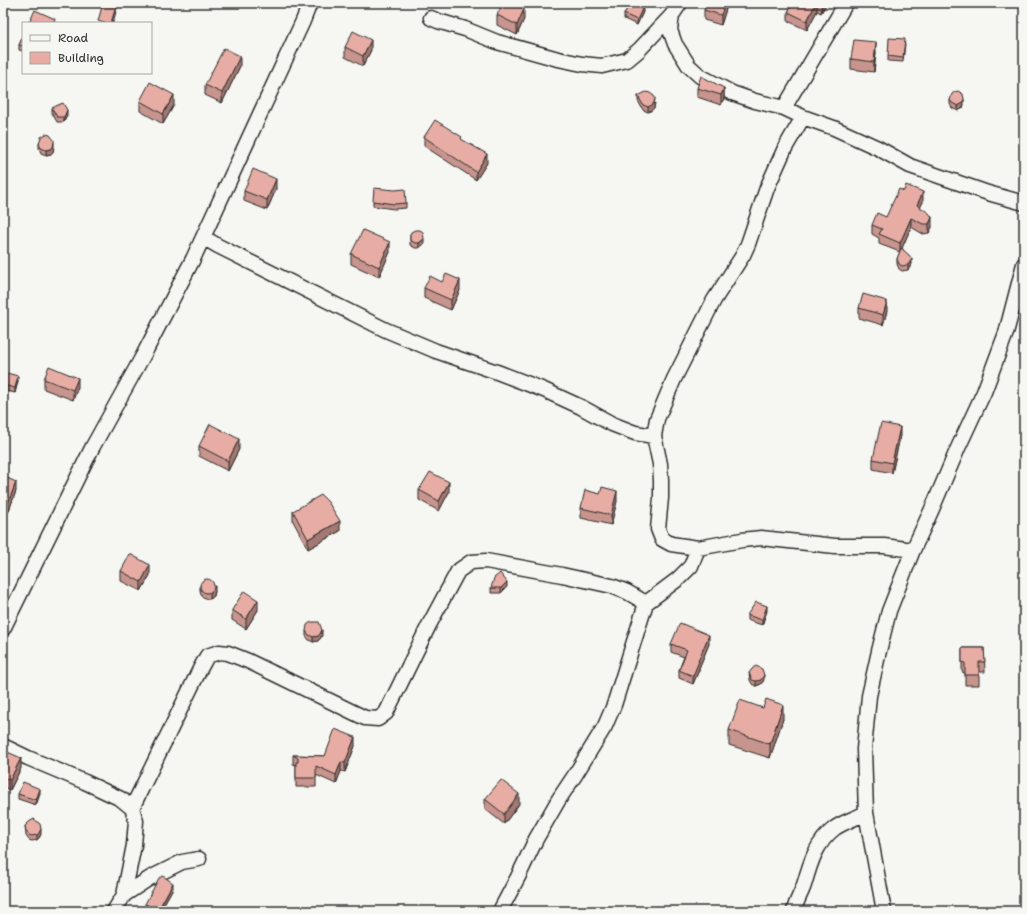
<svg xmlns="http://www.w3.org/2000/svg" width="1027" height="914" viewBox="0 0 1027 914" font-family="'Shantell Sans',sans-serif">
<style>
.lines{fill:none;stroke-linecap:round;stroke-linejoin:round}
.minor-casing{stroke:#2b2b2b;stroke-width:17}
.minor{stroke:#f6f6f2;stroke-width:14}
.wall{fill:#c7958d;stroke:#2b2b2b}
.shaded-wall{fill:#a27973;stroke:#2b2b2b}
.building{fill:#e7ada4;stroke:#2b2b2b}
</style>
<rect width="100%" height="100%" fill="#f6f6f2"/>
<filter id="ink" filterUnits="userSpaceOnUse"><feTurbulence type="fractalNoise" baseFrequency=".025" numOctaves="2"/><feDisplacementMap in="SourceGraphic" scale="8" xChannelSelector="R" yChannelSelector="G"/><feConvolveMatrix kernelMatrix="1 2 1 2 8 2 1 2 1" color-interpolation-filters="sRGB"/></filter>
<g filter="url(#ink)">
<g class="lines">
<defs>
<path id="minor" d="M680 3 672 15 670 30 675 44 689 66 700 76 732 93 755 101 784 108 803 117 834 128 878 148 910 166 988 193 1024 203
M431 18 438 21 465 29 497 42 558 59 582 64 602 66 627 60 639 50 672 15
M784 108 846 3
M803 117 785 148 767 188 748 244 743 255 714 300 674 379 657 419 654 436 660 464 661 480V498L658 529 662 539 671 544 698 548 742 540 761 538 835 546H884L913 550
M203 237 218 246 386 330 436 351 497 372 544 390 581 407 612 424 635 433 654 436
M3 629 92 448 144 354 193 259 303 21 310 3
M3 746 28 758 85 782 121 799 132 808 136 821 134 845 124 895 114 911
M132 808 200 669 207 656 219 652 228 653 248 661 365 718 378 719 386 713 429 625 458 571 471 562 486 561 562 575 612 586 627 592 646 603
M124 895 150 878 182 862 199 859
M500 911 518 877 536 839 559 799 575 775 605 726 614 705 646 603 678 579 691 566 698 548
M794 911C796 901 801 894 804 885 810 864 816 842 835 828 844 822 856 818 866 813
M884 911 866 813 864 749 869 696 879 651 889 611 913 550 932 509 958 448 984 392 1006 333 1024 264"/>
</defs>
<use href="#minor" class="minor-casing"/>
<use href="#minor" class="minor"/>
</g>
<path class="wall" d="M471 3H478L477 6Z
M726 3V9L721 25 704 20V10Z
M793 3H827L821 13 817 11 807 30 788 21V12Z
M643 12 637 25 624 19V14Z
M497 15 524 19 517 35 497 25Z
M23 36V51L19 50V45Z
M905 44 903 62 888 61V56Z
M345 47 371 50 363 66 345 57Z
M876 52 874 72 851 69V59Z
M240 66 222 103 205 95V85Z
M697 88H724V98L721 105 697 97Z
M638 96 655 103 654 108 652 110 648 112 643 110 638 101Z
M950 100 964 104 963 108 958 111 952 108 950 104Z
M140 101 174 105 163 124 140 111Z
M52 108 67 115 64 122H57L52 113Z
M424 137 487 163 476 180 424 146Z
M39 143 54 147 53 152 51 154 46 155 41 153 39 148Z
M276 189 267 210 244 201V191Z
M373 201 406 203V208L394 209 373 206Z
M923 202 920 207 932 227 929 233 923 234 911 227 902 248 912 264 908 270 902 271 899 269 897 264V259L900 252 879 244V238L872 234V225L886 217Z
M410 234 424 244 419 248H415L410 245Z
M390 252 379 277 351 264V254Z
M424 288 460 290 451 310 424 298Z
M859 308 887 311 883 325 859 318Z
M3 372 18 381 15 393 3 390Z
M44 379 78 387 73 400 44 389Z
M900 437 892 473 873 469V459Z
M199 446 239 449 228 471 199 456Z
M3 476 16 491 8 513 3 511Z
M419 490 449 492 439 511 419 500Z
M600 494 617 501 611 525 581 518V508Z
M293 511 340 531 308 549 293 521Z
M121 571 150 575 141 591 121 581Z
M200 585 215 591 214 596 210 599H207L203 597 201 595 200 590Z
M507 587 501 593H491V588Z
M232 610H258L246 629 232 620Z
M767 611 762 625 747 620V615Z
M306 631 322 635 320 639 318 641 313 642 309 640 306 636Z
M671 644H709L699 668V670L693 684 679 678V670L684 657 671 652Z
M962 648H984L985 672H979V685H965V673L962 672Z
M749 673 764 680 761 684 756 686 752 684 750 680Z
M783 719 770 758 729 745V730Z
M355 746 345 772 341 771 336 784 316 775V787H296V765L293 764V755L325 756Z
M3 750 21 768 10 790 3 787Z
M18 794H40L36 805 18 799Z
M485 799 519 804 504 824 485 809Z
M25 826 41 834 39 838 37 840 32 841 29 840 26 836Z
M173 888 160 911H149L145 909V904Z"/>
<path class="shaded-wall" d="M117 3V8L113 23H111Z
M723 3H726V9L721 25V15Z
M816 3H817V11L807 30V21Z
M822 3H827L821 13Z
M643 7V12L637 25V20Z
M524 9V19L517 35V25Z
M371 40V50L363 66V56Z
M876 42V52L874 72V62Z
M240 56V66L222 103V93Z
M724 88V98L721 105V95Z
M174 95V105L163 124V114Z
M655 98 654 108 652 110 648 112V107Z
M964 99V104L963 108 958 111V106Z
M67 110V115L64 122V117Z
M54 142V147L53 152 51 154 46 155V150Z
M487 154V163L476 180V172Z
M276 179V189L267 210V200Z
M923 192V202L917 214V205Z
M932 217V227L929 233V224Z
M911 218V227L900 253V243Z
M424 239V244L419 248V243Z
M390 242V252L379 277V267Z
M912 259V264L908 270V265Z
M460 280V290L451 310V300Z
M887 301V311L883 325V315Z
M18 376V381L15 393V388Z
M78 378V387L73 400V390Z
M900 427V437L892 473V463Z
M239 439V449L228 471V461Z
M16 482V491L8 513V503Z
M449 482V492L439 511V501Z
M617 491V501L611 525V515Z
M340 521V531L308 549V539Z
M150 565V575L141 591V582Z
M507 582V587L501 593V588Z
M215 586V591L214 596 210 599V594Z
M258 600V610L246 629V619Z
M767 606V611L762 625V620Z
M322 630V635L320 639 318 641 313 642V637Z
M709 635V644L699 668V670L693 684V676L698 661Z
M764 675V680L761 684 756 686V681Z
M783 705V719L770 758V744Z
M355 737V746L345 772V763Z
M21 758V768L10 790V780Z
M341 762V771L336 784V775Z
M40 789V794L36 805V800Z
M519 794V804L504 824V814Z
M41 829V834L39 838 37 840V835Z
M173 883V888L160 911H158Z"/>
<path class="building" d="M103 3H117L111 23H104L98 21Z
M503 3H512L524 9 517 25 497 15Z
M630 3H636L643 7 637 20 624 14Z
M706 3H725L721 15 704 10Z
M793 3H816L807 21 788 12Z
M35 10 55 19 54 23H29Z
M353 31 371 40 363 56 345 47Z
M23 36V46L19 45Z
M889 38 905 39 903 58 888 56Z
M854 40 876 42 874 62 851 59Z
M224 48 240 56 222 93 205 85Z
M701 76 724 88 721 95 697 88Z
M150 82 174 95 163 114 140 101Z
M958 91 963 94 964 99 963 103 958 106 952 103 950 100 952 94 954 92Z
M646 92 650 93 654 96 655 98 654 103 652 105 648 107 643 105 638 96Z
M63 103 67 110 64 117H57L52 108 58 105Z
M435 120 462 137 461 139 487 154 476 172 424 137Z
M46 134 50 135 54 140V142L53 147 51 149 46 150 41 148 39 143 41 137Z
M253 169 276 179 267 200 244 191Z
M906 185 923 192 917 205 929 213 932 217 929 224H923L911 218 900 243 879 234 882 229 872 225 877 213 886 217 899 189 904 191Z
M374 188 395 190 405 189 406 203 394 204 373 201Z
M363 230 390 242 379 267 351 254Z
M415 230H420L423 232 424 239 419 243H415L410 240V234L411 232Z
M901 248 909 255 912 259 908 265 902 266 899 264 897 259Z
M446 274 460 280 451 300 424 288 430 276 442 282Z
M863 294 887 301 883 315 859 308Z
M49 366 78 378 73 390 44 379Z
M3 372 18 376 15 388 3 385Z
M881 423 900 427 892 463 873 459Z
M210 424 239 439 228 461 199 446Z
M430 472 449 482 439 501 419 490Z
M3 476 16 482 8 503 3 501Z
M602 487 617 491 611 515 581 508 585 490 600 494Z
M321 495 328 502 340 521 308 539 293 511Z
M130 554 150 565 141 582 121 571Z
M500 573 507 582 501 588H491L494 578Z
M200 586a7 7 0 1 1 14 0a7 7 0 1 1-14 0Z
M244 591 258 600 246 619 232 610Z
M756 602 767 606 762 620 747 615Z
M311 622H319L322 630 320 634 318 636 313 637 309 635 306 631 307 625Z
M680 623 709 635 698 661H699L693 676 679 670 687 650 671 644Z
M962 648H984L985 662H979V675H965V663L962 662Z
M756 666 762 669 764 675 761 680 756 681 752 680 750 675 749 673 752 669Z
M766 699 783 705 770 744 729 730 740 700 763 708Z
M335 729 355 737 345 763 341 762 336 775 316 766V778H296V762H298V758L293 755 325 756Z
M3 750 21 758 10 780 3 777Z
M501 780 519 794 504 814 485 799Z
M23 782 40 789 36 800 18 794Z
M34 819 40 824 41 829 39 833 37 835 32 836 29 835 26 831 25 826 29 822Z
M163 876 173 883 158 910 145 904 159 878Z"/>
</g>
<rect width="1027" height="914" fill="none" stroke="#f6f6f2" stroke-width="16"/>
<rect x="8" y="8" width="1011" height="898" fill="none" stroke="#2b2b2b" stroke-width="1.5" filter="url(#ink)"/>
<rect x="22" y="22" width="130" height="52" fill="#f6f6f2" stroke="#a5a5a2"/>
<rect x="30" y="35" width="20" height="6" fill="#f6f6f2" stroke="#a5a5a2"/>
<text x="58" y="42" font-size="12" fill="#2b2b2b">Road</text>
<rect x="30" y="52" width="20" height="12" fill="#e7ada4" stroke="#a5a5a2"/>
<text x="58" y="62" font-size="12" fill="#2b2b2b">Building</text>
</svg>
